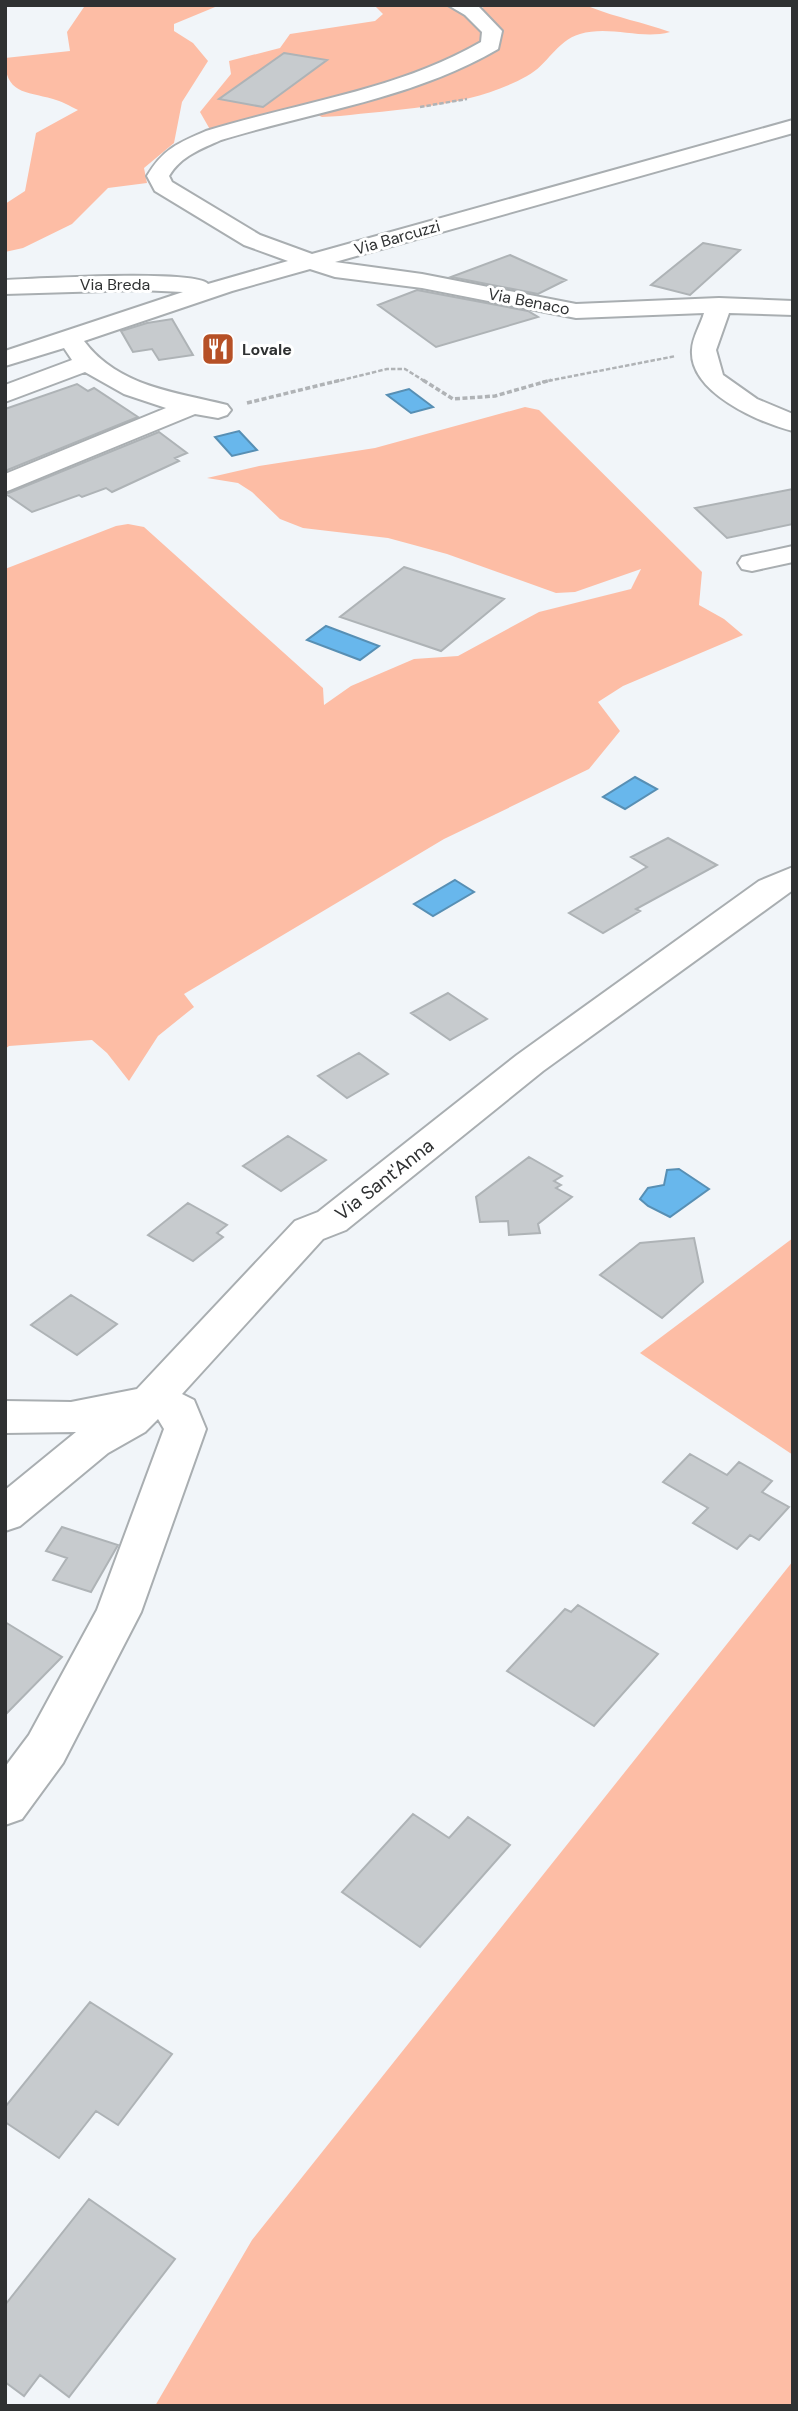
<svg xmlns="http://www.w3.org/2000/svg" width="798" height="2411" viewBox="0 0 798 2411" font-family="'DM Sans',sans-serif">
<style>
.green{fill:#fdbda5}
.water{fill:#68b7ec;stroke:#578fb4;stroke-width:2}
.building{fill:#c7cbce;stroke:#aeb3b6;stroke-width:2}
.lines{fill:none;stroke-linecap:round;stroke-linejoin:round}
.minor-casing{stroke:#a9aeb1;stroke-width:4}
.path-far1{stroke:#b0b3b6;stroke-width:2.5;stroke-dasharray:4.5 2;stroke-linecap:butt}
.path{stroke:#b0b3b6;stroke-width:3.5;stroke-dasharray:5 2.5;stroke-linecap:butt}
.minor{fill:#fff;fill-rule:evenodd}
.labels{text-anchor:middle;stroke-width:6;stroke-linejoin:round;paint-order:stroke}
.far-street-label{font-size:16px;fill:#2f3132;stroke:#fff}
.far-poi-label{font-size:16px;font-weight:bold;fill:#2f3132;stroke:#fff;text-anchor:start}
.street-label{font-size:19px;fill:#2f3132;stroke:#fff}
</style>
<rect width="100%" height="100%" fill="#f1f5f9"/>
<path class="green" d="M111 5H220L174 24V31L193 43 208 61 182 102 174 143 144 168 147 183 108 188 72 224 23 248 5 252V204L25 191 36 133 78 110C70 106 61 101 53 99 25 91 5 94 5 58L70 51 67 32 84 7Z
M374 5H449L469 14 484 31 481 46 449 65 212 133 200 112 231 74 229 61 280 48 290 34 375 21 383 14Z
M486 5H594L590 7C618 18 642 22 670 32 641 40 610 25 580 34 556 41 548 65 527 76 472 107 400 109 340 116L322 117 311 112 496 44 477 12Z
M525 407 539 410 702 572 699 605 724 619 743 635 623 686 598 702 620 731 589 769 444 839 184 994 194 1007 158 1036 129 1081 107 1053 92 1040 9 1046 5 1049V569L116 526 128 524 144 527 323 688 324 705 351 686 414 659 458 656 539 612 631 589 641 569 575 592 556 593 447 554 388 538 303 528 280 519 252 492 238 483 207 478 259 466 375 448Z
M793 1238V1455L640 1353Z
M793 1561V2406H155L252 2240Z"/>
<path class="water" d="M409 389 433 407 411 413 387 395Z
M239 431 257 450 232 456 215 437Z
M326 626 379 646 360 660 307 640Z
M635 777 657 789 625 809 603 797Z
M455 880 474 892 433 916 414 904Z
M679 1169 709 1189 670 1217 648 1206 640 1199 648 1188 664 1185 667 1170Z"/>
<path class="building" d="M284 53 327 60 263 107 219 99Z
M703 243 740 250 690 295 651 285Z
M510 255 566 280 538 294 451 277Z
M417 290 528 311 538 317 436 347 378 305Z
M172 319 193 355 159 360 152 349 133 352 121 331 147 323Z
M77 384 88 391 94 388 138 417 5 471V409Z
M159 432 187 453 175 458 179 461 112 492 106 488 82 497 79 495 32 512 6 494Z
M793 489V524L727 538 695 508Z
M404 567 504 599 441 651 340 617Z
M668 838 717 865 636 909 640 911 603 933 569 913 647 867 631 857Z
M448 993 487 1019 450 1040 411 1013Z
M359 1053 388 1074 347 1098 318 1076Z
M288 1136 326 1160 281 1191 243 1166Z
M529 1157 562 1176 554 1181 561 1185 556 1188 572 1197 538 1224 540 1233 509 1235 508 1221 480 1222 476 1197Z
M188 1203 227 1225 217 1233 223 1237 193 1261 148 1235Z
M694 1238 703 1282 662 1318 600 1275 640 1243Z
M71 1295 117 1324 77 1355 31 1325Z
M690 1454 727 1475 739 1462 772 1481 762 1492 789 1507 759 1540 750 1535 737 1549 693 1523 708 1508 663 1482Z
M62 1527 118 1545 91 1592 53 1580 67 1558 46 1551Z
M578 1605 658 1654 594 1726 507 1671 565 1609 571 1612Z
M5 1622 62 1657 5 1715Z
M413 1814 449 1838 468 1817 510 1845 420 1947 342 1892Z
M90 2002 172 2054 118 2125 96 2111 59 2158 5 2122V2107Z
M89 2199 175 2259 69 2397 40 2375 24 2396 5 2382V2305Z"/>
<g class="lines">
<defs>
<path id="minor" d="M448 5 479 7 502 31 498 49C412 99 315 111 221 140 201 149 181 156 169 176L172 182 260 235 312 254 793 120V133L335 262 422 274 576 304 719 298 793 301V315L729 313 716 350 723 375 757 399 793 414V431C758 422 689 392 692 350 692 338 701 324 704 313L576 318 422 288 335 277 310 269 232 291 84 341C118 387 176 392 227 405L231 410 227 415 218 418 195 414 5 492V474L166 408 124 394 85 372 5 402V385L72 360 64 348 5 366V351L183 292 140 290 5 294V280C34 279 195 269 208 284L288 261 244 245 155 191 147 176C163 149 178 143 206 131 299 102 396 91 481 42L482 32 465 15Z
M793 546V562L752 571 742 569 738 563 742 557Z
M793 867V890L543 1071 346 1230 323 1239 182 1394 194 1400 206 1429 141 1612 63 1763 22 1819 5 1825V1767L29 1735 97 1610 164 1429 158 1419 145 1432 108 1453 20 1526 5 1531V1490L76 1432 5 1433V1401L71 1402 137 1389 295 1221 318 1212 517 1055 759 881Z"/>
</defs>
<use href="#minor" class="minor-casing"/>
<path class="path-far1" d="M420 107 467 99
M334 382 387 369H405L426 382
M542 382 676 356"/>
<path class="path" d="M423 380 453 399 495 396 551 380
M247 403 341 380"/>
<use href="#minor" class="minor"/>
</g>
<defs>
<symbol id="restaurant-square" viewBox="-11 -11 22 22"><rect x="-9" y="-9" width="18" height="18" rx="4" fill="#b65026" stroke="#fff"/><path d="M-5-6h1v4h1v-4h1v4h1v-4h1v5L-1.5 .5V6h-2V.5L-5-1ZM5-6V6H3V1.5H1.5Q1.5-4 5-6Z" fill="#fff"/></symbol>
</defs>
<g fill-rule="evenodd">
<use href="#restaurant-square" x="199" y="330" width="38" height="38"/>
</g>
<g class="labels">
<g class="far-street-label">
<text transform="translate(397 237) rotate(-16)" y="6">Via Barcuzzi</text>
<text x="115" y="290">Via Breda</text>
<text transform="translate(529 301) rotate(11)" y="6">Via Benaco</text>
</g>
<g class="far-poi-label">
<text x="242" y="355">Lovale</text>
</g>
<g class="street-label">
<text transform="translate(384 1179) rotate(-38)" y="7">Via Sant'Anna</text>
</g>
</g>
<rect width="798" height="2411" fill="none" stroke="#2f3132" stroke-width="14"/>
</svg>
